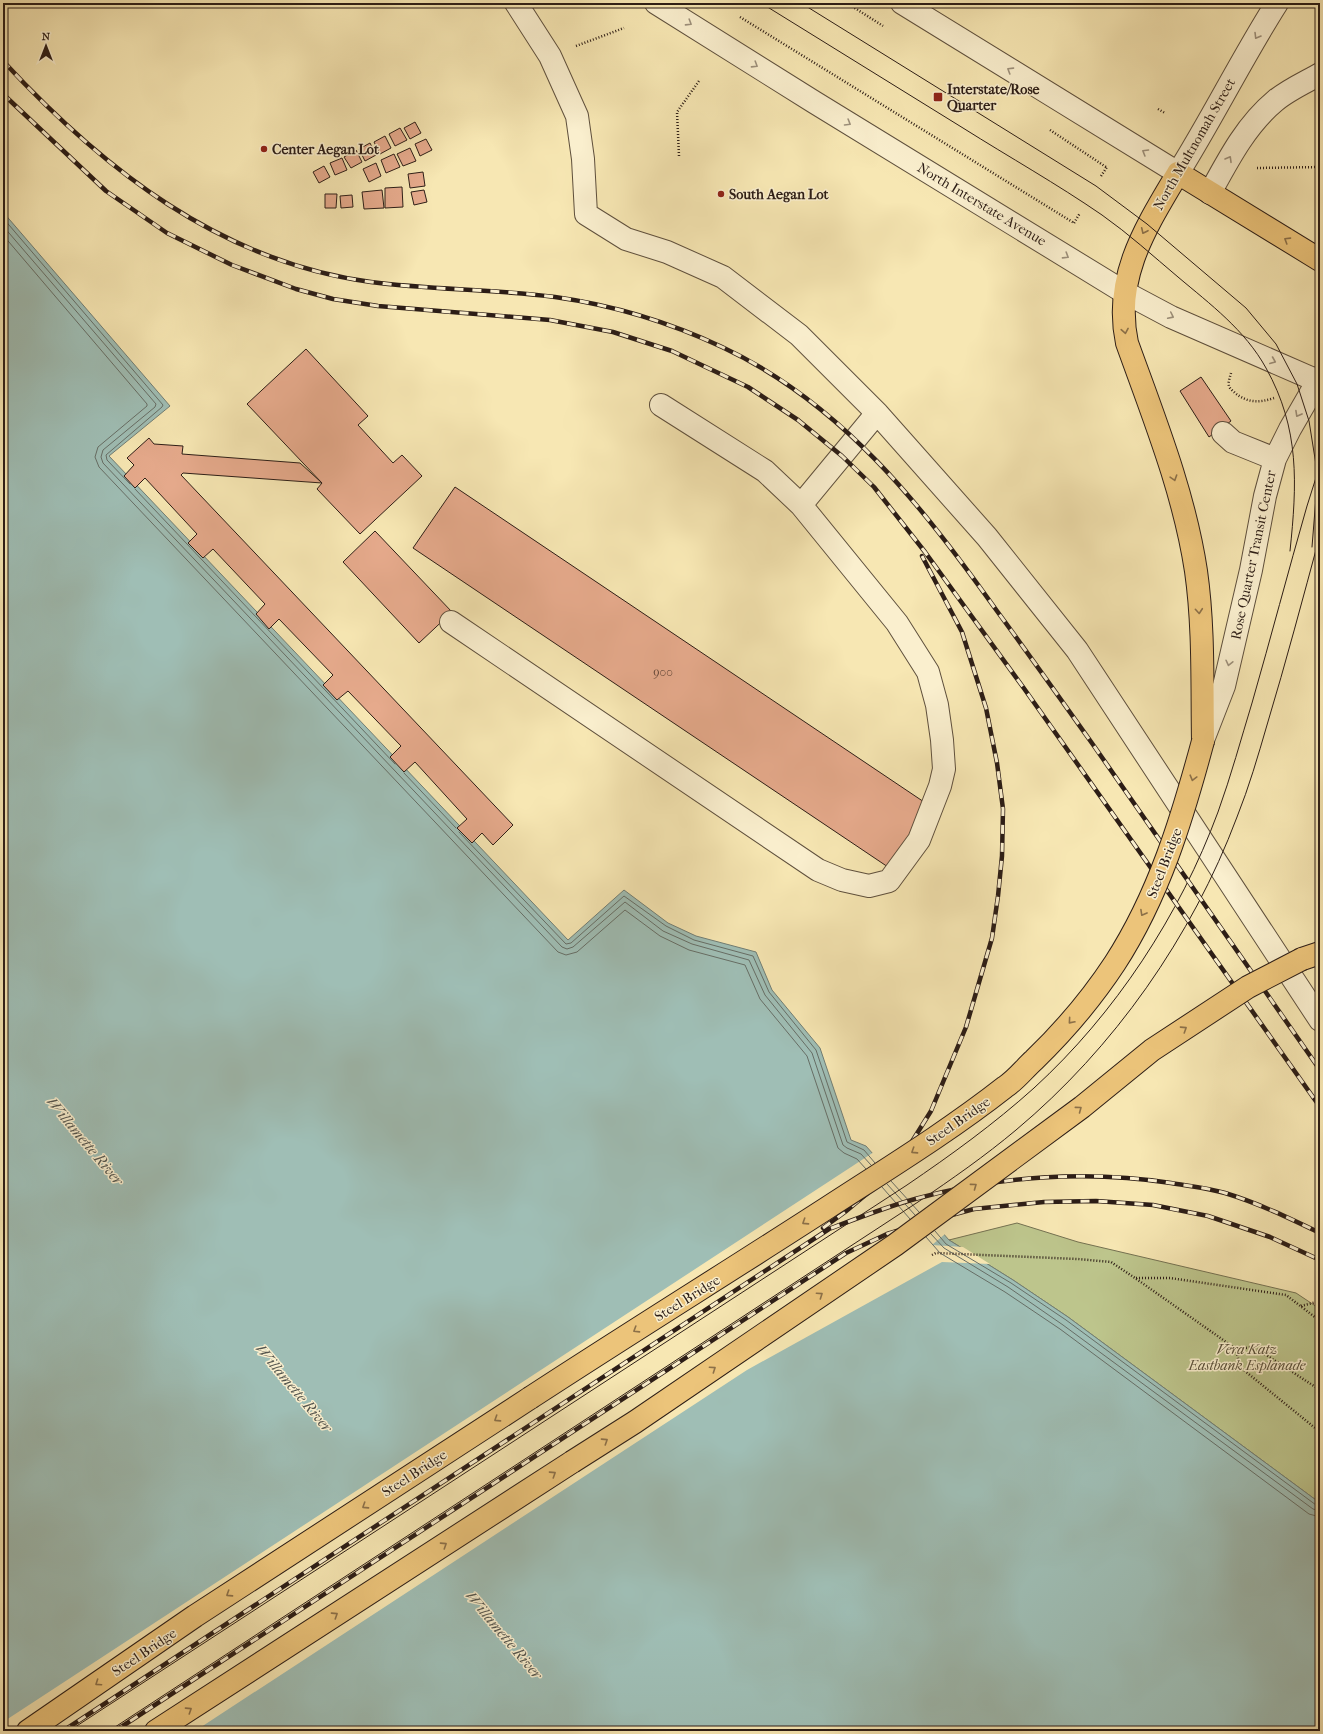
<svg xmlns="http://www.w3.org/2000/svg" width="1323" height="1734" viewBox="0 0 1323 1734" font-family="'IM FELL French Canon',serif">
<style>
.green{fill:#bdc58c;stroke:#747151}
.water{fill:#9fbeb5;stroke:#717e75}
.pier{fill:#f7e7b3}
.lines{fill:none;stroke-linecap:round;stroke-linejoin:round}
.shore{stroke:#666e66;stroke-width:1}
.building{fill:#e6aa8c;stroke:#2c1d16}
.minor-casing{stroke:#5f503d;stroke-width:24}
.major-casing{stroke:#2c1d16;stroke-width:24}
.path{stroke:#2c1d16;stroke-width:2.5;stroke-dasharray:1 2;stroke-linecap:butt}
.minor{stroke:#faefce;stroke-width:22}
.major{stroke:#ecc47a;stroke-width:22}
.tram{stroke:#2c1d16;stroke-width:1}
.rail-casing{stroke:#2c1d16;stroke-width:4.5}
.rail{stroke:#faefce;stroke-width:3;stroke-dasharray:9;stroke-linecap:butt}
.major-bridge-casing{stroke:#2c1d16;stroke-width:24;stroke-linecap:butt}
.major-bridge{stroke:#ecc47a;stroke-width:22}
.oneway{stroke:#9d907b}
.oneway2{stroke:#8c7048}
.poi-dot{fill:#8f2418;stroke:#faefce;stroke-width:1.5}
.labels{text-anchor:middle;stroke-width:3;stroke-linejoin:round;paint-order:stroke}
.number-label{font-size:12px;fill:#5a4034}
.poi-label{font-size:14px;font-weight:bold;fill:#2c1d16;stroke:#faefce;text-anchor:start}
.street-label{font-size:14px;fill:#2c1d16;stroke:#faefce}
.park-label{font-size:14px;font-style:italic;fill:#584f39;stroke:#faefce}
.water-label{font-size:15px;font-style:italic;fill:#54554e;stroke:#faefce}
</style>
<rect width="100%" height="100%" fill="#f7e7b3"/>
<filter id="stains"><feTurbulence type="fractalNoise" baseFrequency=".005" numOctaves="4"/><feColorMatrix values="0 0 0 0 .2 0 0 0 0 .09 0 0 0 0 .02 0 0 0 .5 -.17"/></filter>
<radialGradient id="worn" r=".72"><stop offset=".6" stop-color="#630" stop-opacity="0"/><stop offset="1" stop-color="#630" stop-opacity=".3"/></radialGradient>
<path class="green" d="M1017 1223 1078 1242 1296 1293 1320 1309V1503L1068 1317 1013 1280 949 1240Z"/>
<path class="water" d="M3 212 170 406 109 456 568 940 624 890 668 923 696 936 756 952 772 990 820 1048 851 1140 866 1146 949 1240 1013 1280 1068 1317 1320 1503V1731H3Z"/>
<path class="pier" d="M874 1152 945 1234 932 1245 963 1247 990 1264 942 1262 747 1370 195 1731H3V1722Z"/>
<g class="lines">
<path class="shore" d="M3 218 163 405 162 407 106 455 107 460 130 484
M3 226 156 404 155 407 103 450 101 457 103 463 562 947 567 949 573 947 625 902 663 931 692 944 749 960 765 995 812 1053 843 1145 847 1148 861 1154 871 1165
M3 235 147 404V406L98 447 95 457 99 467 558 952 566 955 577 952 625 910 660 936 689 950 745 965 760 999 807 1056 838 1148 844 1153 857 1159 866 1169
M135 489 395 764
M404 773 456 828
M459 832 566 944 571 943 624 896 666 926 694 940 753 956 769 992 816 1050 847 1142 864 1150 875 1163
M891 1181 919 1212
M887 1184 915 1215
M882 1187 910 1219
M935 1231 946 1244 1011 1283 1066 1320 1316 1505 1320 1506
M931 1234 944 1248 1008 1287 1063 1325 1313 1509 1320 1511
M926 1237 940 1253 1005 1292 1060 1329 1309 1514 1320 1517"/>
</g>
<path class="building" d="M415 122 421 133 410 139 404 128Z
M400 128 407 140 395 146 389 134Z
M385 136 391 148 380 154 374 142Z
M426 139 432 150 420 156 415 144Z
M370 143 376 155 365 161 359 149Z
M410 148 416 161 403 166 397 154Z
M356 150 362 162 351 168 344 157Z
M394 154 400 167 386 173 381 160Z
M342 158 347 170 335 175 330 163Z
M376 163 381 176 369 182 363 169Z
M324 166 330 177 319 183 313 172Z
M423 172 425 186 410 188 408 174Z
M402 187 403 207 385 208V188Z
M382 190 384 208 364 209 362 192Z
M424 190 427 202 414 205 411 192Z
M325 194H337L336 208H325Z
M352 195 353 207 341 208 340 196Z
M306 349 368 416 358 425 393 463 402 455 422 476 360 534 317 489 322 483 247 404Z
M1201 377 1231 421 1209 437 1180 391Z
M149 438 154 444 183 446 182 454 300 463 322 483 183 473 181 475 513 825 493 845 482 833 472 843 457 828 467 819 415 762 404 772 390 757 401 746 348 691 337 700 323 685 333 675 279 619 269 629 256 614 265 604 213 549 203 558 188 543 197 534 145 478 135 488 124 476 134 465 127 458Z
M455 487 930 806 888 867 413 548Z
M375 531 452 612 419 643 343 562Z"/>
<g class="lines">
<defs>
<path id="minor" d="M516 3 550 56 577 116 583 159 586 214 626 239 667 252 723 277 799 335 877 413 987 537 1077 650 1320 1020
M656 3 814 102 1124 292 1171 317 1320 382
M902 3 1178 173C1213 117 1242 58 1277 3
M1210 193C1228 160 1246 125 1275 101 1288 90 1306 82 1320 74
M1223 433 1233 442 1275 459
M801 505 877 413
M451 622 818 870 842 880 869 886 889 881 919 840 940 786 944 769 942 740 937 705 928 672 897 623 801 505 765 471 661 405
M1203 740 1224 686 1251 570 1265 496 1275 459 1290 429 1320 377"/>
<path id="major" d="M1203 741C1202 685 1204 627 1196 571 1184 492 1154 418 1127 343 1113 277 1146 227 1178 173L1320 260
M1302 959 1320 953
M28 1731 195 1616 530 1398
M156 1731 572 1462"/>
</defs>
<use href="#minor" class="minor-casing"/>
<use href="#major" class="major-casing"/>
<path class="path" d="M847 3 883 26
M740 17 1074 223
M576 46 624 28
M1158 109 1165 113
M1050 130 1106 167
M679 156 677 112 699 81
M1257 168 1320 167
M1101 176 1107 167
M1074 223 1080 213
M1231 373C1230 377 1228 382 1229 386 1230 389 1233 391 1235 393 1248 403 1259 403 1274 398
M932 1255 936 1253 1078 1259 1111 1262 1135 1278 1236 1349 1254 1347 1320 1390
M1136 1278H1170L1286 1295 1320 1321
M1301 1306 1320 1301
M1236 1349 1240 1367 1320 1432"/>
<use href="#minor" class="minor"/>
<use href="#major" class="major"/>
<path class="tram" d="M761 3C828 45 896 86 963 128 1009 157 1057 184 1102 215 1129 234 1153 256 1178 277 1210 304 1245 330 1266 368 1300 429 1297 484 1290 551
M801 3 1096 186 1147 224 1246 308 1276 344 1297 384 1309 421 1317 471
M1312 547 1317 485
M69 1731 907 1185C951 1155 994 1124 1034 1088 1115 1014 1180 915 1218 812 1231 776 1241 739 1252 703 1271 637 1288 572 1307 506L1320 465
M109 1731 918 1202C952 1179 985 1156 1016 1130 1114 1048 1192 937 1237 817 1249 787 1258 756 1267 725 1286 662 1303 598 1320 535"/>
<defs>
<path id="rail" d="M3 61C103 169 221 262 371 282 432 290 494 289 555 297 612 305 669 322 722 347 842 403 922 506 997 611 1030 656 1062 701 1094 746 1169 854 1245 962 1320 1070
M3 94 106 191 167 233 232 265 296 289 333 299 378 306 550 320 613 332 672 351 748 387 798 420 842 456 874 487 925 552 1023 687 1320 1107
M823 1228 845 1212 893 1172 931 1111 966 1027 992 938 998 896 1002 856 1003 809 997 763 986 708 962 632 922 556
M63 1731 829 1229C858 1218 886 1207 915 1199 998 1176 1087 1170 1171 1183 1189 1186 1208 1188 1225 1193 1258 1203 1289 1218 1320 1233
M115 1731 846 1253 887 1234 933 1220 974 1209 1044 1202 1096 1201 1153 1205 1208 1216 1270 1237 1320 1260"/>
</defs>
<use href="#rail" class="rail-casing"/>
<use href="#rail" class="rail"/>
<defs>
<path id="major-bridge" d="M530 1398C628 1334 728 1272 827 1208 887 1169 949 1131 1005 1087 1016 1080 1024 1069 1034 1060 1064 1031 1092 998 1115 963 1159 895 1182 819 1203 741
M572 1462 635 1422 895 1245 1082 1107 1152 1050 1248 987 1302 959"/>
</defs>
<use href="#major-bridge" class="major-bridge-casing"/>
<use href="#major-bridge" class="major-bridge"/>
</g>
<defs><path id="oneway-chevron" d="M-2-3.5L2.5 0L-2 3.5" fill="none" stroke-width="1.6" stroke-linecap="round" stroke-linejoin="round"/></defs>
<g class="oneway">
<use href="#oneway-chevron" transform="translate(689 23) rotate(32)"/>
<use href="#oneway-chevron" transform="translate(1257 36) rotate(121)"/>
<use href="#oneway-chevron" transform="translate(755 65) rotate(32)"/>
<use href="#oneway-chevron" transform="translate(1010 70) rotate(-148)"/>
<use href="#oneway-chevron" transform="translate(848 123) rotate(31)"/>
<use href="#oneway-chevron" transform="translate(1145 152) rotate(-149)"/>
<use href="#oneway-chevron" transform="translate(1229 159) rotate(-60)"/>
<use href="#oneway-chevron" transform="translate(1066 256) rotate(32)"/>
<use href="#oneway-chevron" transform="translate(1171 316) rotate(26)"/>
<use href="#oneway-chevron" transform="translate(1273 361) rotate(23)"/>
<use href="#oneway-chevron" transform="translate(1298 414) rotate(119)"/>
<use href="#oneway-chevron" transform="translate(1229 663) rotate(103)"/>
</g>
<g class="oneway2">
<use href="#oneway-chevron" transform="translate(1144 231) rotate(115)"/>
<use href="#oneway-chevron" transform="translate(1287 240) rotate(-148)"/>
<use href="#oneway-chevron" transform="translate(1125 331) rotate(80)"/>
<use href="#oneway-chevron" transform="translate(1174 478) rotate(72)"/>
<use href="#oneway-chevron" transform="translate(1199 611) rotate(85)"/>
<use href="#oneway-chevron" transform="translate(1193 778) rotate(105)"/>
<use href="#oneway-chevron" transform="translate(1143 913) rotate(119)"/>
<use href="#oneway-chevron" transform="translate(1071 1021) rotate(131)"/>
<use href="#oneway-chevron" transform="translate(1184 1029) rotate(-33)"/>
<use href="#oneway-chevron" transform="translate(1079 1109) rotate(-37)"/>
<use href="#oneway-chevron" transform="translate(914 1151) rotate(147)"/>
<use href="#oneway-chevron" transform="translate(974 1186) rotate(-36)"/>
<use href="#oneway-chevron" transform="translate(805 1222) rotate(147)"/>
<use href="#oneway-chevron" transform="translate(820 1295) rotate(-34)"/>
<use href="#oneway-chevron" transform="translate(636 1330) rotate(148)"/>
<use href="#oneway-chevron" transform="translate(713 1369) rotate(-34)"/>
<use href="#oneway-chevron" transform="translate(497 1419) rotate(147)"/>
<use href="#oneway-chevron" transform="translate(605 1441) rotate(-33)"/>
<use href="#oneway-chevron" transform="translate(553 1474) rotate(-33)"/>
<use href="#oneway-chevron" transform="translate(365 1506) rotate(147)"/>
<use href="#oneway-chevron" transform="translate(444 1545) rotate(-33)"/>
<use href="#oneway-chevron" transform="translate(229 1594) rotate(147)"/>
<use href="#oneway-chevron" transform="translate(335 1615) rotate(-33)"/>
<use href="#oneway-chevron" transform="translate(98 1683) rotate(146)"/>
<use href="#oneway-chevron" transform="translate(189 1710) rotate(-33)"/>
</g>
<g class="poi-dot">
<rect x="933" y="92" width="10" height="10" rx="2"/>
<circle cx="264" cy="149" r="4"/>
<circle cx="721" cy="194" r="4"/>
</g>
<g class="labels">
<g class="number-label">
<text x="663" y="676">900</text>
</g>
<g class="poi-label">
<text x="947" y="94">Interstate/Rose<tspan x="947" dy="16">Quarter</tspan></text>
<text x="272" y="154">Center Aegan Lot</text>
<text x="729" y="199">South Aegan Lot</text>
</g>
<g class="street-label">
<text transform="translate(1194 144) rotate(-60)" y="5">North Multnomah Street</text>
<text transform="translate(982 204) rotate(31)" y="5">North Interstate Avenue</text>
<text transform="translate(1253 555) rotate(-78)" y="5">Rose Quarter Transit Center</text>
<text transform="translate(1164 863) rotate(-69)" y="5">Steel Bridge</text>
<text transform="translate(958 1121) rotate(-35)" y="5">Steel Bridge</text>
<text transform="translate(687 1298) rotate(-32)" y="5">Steel Bridge</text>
<text transform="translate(414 1473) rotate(-33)" y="5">Steel Bridge</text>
<text transform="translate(144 1652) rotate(-34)" y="5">Steel Bridge</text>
</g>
<g class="park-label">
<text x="1247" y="1354">Vera Katz<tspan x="1247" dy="16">Eastbank Esplanade</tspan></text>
</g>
<g class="water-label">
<text transform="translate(85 1141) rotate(50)" y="5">Willamette River</text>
<text transform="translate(294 1388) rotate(50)" y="5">Willamette River</text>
<text transform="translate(504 1635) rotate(50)" y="5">Willamette River</text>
</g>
</g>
<rect width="1323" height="1734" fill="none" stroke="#f7e7b3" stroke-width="16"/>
<rect x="4" y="4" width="1315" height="1726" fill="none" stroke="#2c1d16" stroke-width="2"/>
<rect x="8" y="8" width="1307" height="1718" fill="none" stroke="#2c1d16"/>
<g transform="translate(46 46)" stroke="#faefce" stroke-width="3" paint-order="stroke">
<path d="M0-3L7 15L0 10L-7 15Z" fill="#2c1d16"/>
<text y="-6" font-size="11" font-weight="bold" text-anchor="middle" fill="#2c1d16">N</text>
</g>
<rect width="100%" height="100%" filter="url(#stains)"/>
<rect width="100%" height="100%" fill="url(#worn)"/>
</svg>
